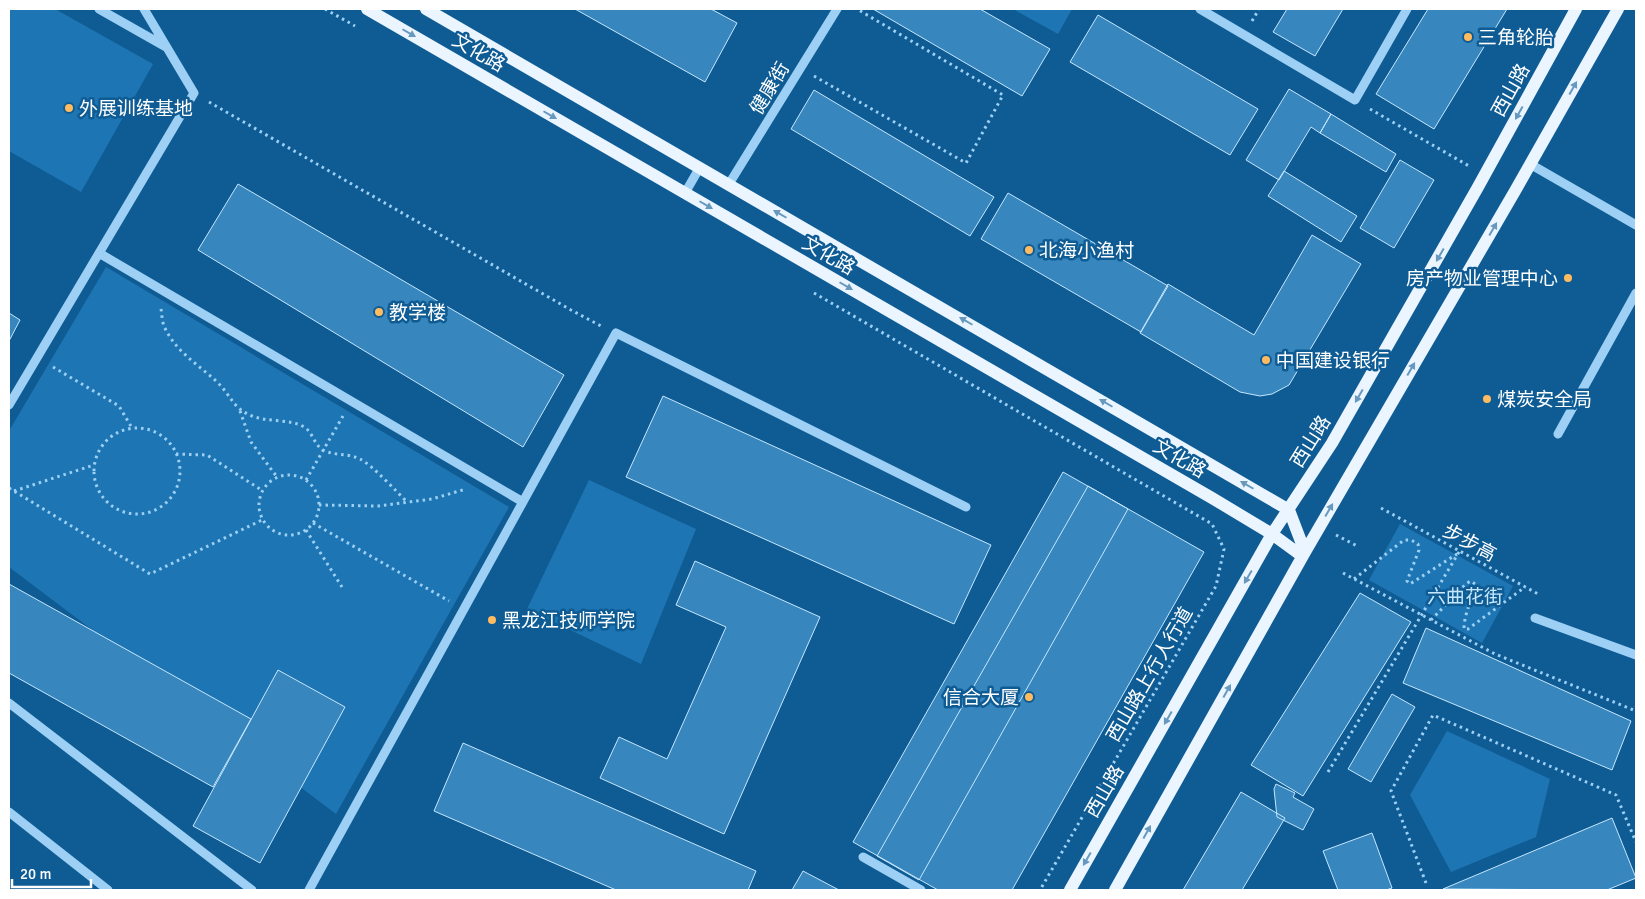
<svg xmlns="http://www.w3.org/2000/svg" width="1645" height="899" viewBox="0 0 1645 899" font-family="Signika,'Noto Sans SC',sans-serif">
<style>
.green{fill:#1d76b3}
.building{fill:#3786be;stroke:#c5e7fe}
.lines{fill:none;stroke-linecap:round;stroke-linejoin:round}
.path{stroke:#9dd0f4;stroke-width:3;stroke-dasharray:2.5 4;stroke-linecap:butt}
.minor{stroke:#9dd0f4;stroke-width:9}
.major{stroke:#eaf5ff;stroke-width:12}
.oneway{fill:#6799bf}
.poi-dot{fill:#ffbb60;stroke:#0f5c95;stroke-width:2}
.labels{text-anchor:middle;stroke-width:5;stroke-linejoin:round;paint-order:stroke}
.poi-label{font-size:19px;fill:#fff;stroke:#0f5c95;text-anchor:start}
.street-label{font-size:19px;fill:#fff;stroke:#0f5c95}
.park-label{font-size:19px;fill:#c5e7fe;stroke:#0f5c95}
</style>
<rect width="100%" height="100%" fill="#0f5c95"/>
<path class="green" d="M9 9H55L153 64 81 192 9 151Z
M1013 9H1072L1058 34Z
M106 267 509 507 336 814 9 567V431Z
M589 480 696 529 641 664 527 609Z
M1400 524 1513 586 1482 643 1369 580Z
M1447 731 1550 779 1536 837 1451 872 1410 795Z"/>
<path class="building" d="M575 9H711L737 23 705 82Z
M873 9H980L1050 49 1022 96Z
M1287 9H1343L1315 56 1273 32Z
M1428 9H1507L1434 129 1376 94Z
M1098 15 1258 109 1230 155 1070 62Z
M1289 89 1331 114 1320 133 1311 127 1279 180 1246 160Z
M814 90 994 197 970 236 791 129Z
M1331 114 1396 154 1386 172 1320 133Z
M1400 160 1434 180 1394 248 1360 228Z
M1284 171 1357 216 1341 242 1268 196Z
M238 184 564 375 523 447 198 250Z
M1008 193 1168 286 1141 332 981 239Z
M1312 235 1361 264 1289 385 1272 394 1260 396 1240 392 1140 333 1168 284 1254 335Z
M9 313 20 320 9 341Z
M663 396 991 545 954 624 626 477Z
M1063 472 1204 552 1012 890H938L853 842Z
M1088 486 1128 509 919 880 877 856Z
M695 561 820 617 724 834 600 778 619 737 667 759 726 627 676 605Z
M9 584 251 719 213 787 9 673Z
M1360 593 1411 622 1303 796 1251 765Z
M1426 628 1631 721 1612 770 1403 683Z
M278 670 345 707 260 863 193 826Z
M1392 694 1415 707 1371 782 1348 769Z
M463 743 756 871 748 890H616L434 811Z
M1276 784 1295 793 1293 797 1314 809 1303 830 1277 817 1274 789Z
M1241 792 1285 818 1242 890H1183Z
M1612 818 1636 878 1607 890 1443 889Z
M1372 833 1392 888 1386 890H1338L1323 851Z
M803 871 839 890H792Z"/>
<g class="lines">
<path class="path" d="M325 9 355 26
M1252 21 1259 9
M814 76 966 163 1003 95 857 9
M209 102 571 310 601 326
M1370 109 1469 166
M814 293 1212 524 1224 549 1216 586 1040 890
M161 309C162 315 162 323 165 328 176 352 199 365 217 382 231 395 232 408 252 416 266 422 292 419 304 427 313 432 314 445 323 450 334 456 348 453 360 459 371 464 397 492 407 502
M53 367 119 406 132 428
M240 411 251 442 277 477
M94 471a43 43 0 1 1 86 0a43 43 0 1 1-86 0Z
M176 454 207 455 263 491
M259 505a30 30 0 1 1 60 0a30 30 0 1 1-60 0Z
M306 480 343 416
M9 488 150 574 262 520
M14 491 94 465
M319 505 378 506 432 499 466 489
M1381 508 1540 595
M313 523 449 601
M306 530 342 587
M1336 535 1359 547
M1343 573 1495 654 1636 711
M1354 579 1404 540H1411L1418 544 1419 550 1407 581 1410 584 1457 554
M1431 620 1467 583 1471 581 1475 584C1473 599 1464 613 1464 629H1468L1525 587
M1328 772 1459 552
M1426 883 1391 791 1433 715 1616 795 1636 842"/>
<path class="minor" d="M99 9 166 47
M1200 9 1355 100 1407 9
M1530 164 1636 225
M729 184 837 9
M685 193 700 167
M99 253 523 502
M9 405 194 93 144 9
M1558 434 1636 293
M1535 618 1636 655
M9 703 252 890
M9 812 108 890
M863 857 921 890
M309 890 616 333 966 507"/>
<path class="major" d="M367 9 1212 498 1272 534 1302 556
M426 9 1289 510
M1289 510 1305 552
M1070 890 1272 534 1332 443 1478 187 1576 9
M1115 890 1305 552 1515 191 1618 9"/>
</g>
<defs><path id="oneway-solid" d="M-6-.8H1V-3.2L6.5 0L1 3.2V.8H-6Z" transform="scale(1.25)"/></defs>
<g class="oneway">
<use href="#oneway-solid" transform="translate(409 33) rotate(30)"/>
<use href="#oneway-solid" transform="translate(1573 88) rotate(-61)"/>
<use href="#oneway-solid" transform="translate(1519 113) rotate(119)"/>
<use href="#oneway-solid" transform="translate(550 115) rotate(30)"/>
<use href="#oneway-solid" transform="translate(706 205) rotate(30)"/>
<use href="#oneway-solid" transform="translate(780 214) rotate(-150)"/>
<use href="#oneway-solid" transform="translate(1493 229) rotate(-60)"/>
<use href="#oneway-solid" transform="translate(1440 255) rotate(120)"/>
<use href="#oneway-solid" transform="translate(846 286) rotate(30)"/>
<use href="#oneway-solid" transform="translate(966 321) rotate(-150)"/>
<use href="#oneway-solid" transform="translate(1411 369) rotate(-60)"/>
<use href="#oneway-solid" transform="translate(1359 396) rotate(120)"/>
<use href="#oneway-solid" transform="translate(1106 403) rotate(-150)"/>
<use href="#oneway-solid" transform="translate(1247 485) rotate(-150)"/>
<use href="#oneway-solid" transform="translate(1329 510) rotate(-60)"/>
<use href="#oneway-solid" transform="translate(1248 577) rotate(120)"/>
<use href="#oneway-solid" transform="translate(1227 691) rotate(-61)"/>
<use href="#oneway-solid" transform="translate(1168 718) rotate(120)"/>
<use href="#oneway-solid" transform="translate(1147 832) rotate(-61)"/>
<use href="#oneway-solid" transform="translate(1087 859) rotate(120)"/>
</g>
<g class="poi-dot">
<circle cx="1468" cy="37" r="5"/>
<circle cx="69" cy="108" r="5"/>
<circle cx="1029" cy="250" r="5"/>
<circle cx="1568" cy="278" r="5"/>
<circle cx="379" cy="312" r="5"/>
<circle cx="1266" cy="360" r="5"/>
<circle cx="1487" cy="399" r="5"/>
<circle cx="492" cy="620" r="5"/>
<circle cx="1029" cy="697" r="5"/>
</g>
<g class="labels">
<g class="poi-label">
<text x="1478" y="44">三角轮胎</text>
<text x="79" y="115">外展训练基地</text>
<text x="1039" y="257">北海小渔村</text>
<text x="1558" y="285" text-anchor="end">房产物业管理中心</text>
<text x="389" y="319">教学楼</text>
<text x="1276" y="367">中国建设银行</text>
<text x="1497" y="406">煤炭安全局</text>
<text x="502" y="627">黑龙江技师学院</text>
<text x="1019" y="704" text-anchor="end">信合大厦</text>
</g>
<g class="street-label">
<text transform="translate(479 52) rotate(30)" y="7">文化路</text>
<text transform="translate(769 88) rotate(-59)" y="7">健康街</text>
<text transform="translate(1510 90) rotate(-61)" y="7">西山路</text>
<text transform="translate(829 255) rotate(30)" y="7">文化路</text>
<text transform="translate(1310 441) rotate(-58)" y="7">西山路</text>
<text transform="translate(1180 458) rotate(30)" y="7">文化路</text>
<text transform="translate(1470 542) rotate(28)" y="7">步步高</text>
<text transform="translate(1149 674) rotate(-60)" y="7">西山路上行人行道</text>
<text transform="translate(1104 791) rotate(-60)" y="7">西山路</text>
</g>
<g class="park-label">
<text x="1465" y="603">六曲花街</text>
</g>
</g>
<rect width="1645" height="899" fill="none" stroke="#ffffff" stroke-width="20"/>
<path d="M12 879v8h79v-8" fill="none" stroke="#ffffff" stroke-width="2.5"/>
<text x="20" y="879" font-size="15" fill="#ffffff" stroke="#0f5c95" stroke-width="4" paint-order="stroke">20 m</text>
</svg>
